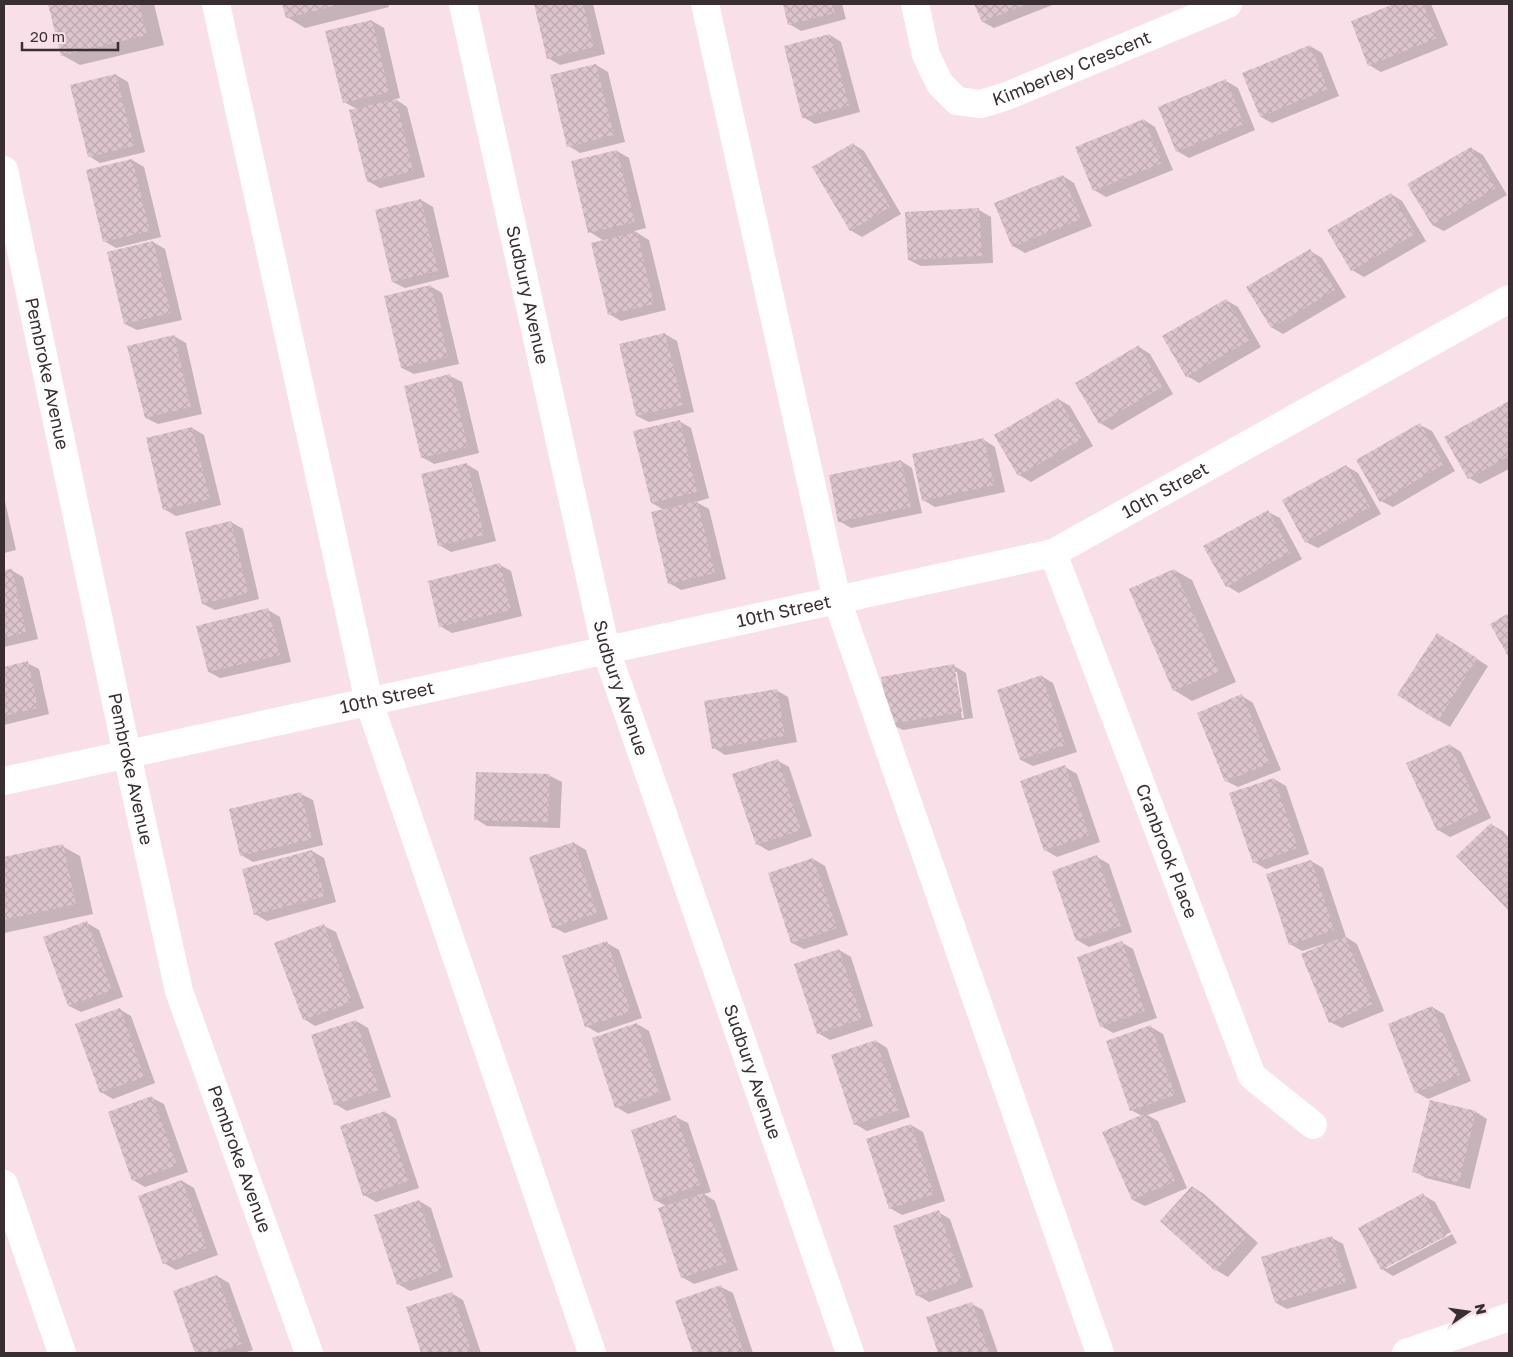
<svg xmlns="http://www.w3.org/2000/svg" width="1513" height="1357" viewBox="0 0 1513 1357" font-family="'Golos Text',sans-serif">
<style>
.shadow{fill:#0003;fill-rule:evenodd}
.building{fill:url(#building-cross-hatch)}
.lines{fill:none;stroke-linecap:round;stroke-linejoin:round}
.minor{stroke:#fff;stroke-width:28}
.labels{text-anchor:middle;stroke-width:4;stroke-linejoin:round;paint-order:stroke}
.street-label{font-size:18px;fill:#392f33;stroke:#f8dfe8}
</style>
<defs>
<pattern id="building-cross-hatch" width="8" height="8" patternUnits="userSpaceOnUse" patternTransform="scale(1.25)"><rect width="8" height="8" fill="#dcc4cd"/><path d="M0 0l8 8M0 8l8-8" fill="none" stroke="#bea9b0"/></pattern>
</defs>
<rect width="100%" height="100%" fill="#f8dfe8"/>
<path class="shadow" d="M50 4H154L164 45 80 65 62 55Z
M284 4H388L389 7 305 28 287 17Z
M535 4H593L605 54 560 65 548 58Z
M784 4H842L846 19 801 31 789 24Z
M975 4H1055L994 28 983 22Z
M1397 4H1431L1448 45 1381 72 1369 65 1352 22Z
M372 21 384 28 400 98 395 99 407 107 425 177 380 188 368 181 357 109 344 102Z
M830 35 841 42 860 112 815 124 803 117Z
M1310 46 1322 53 1339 96 1272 123 1261 117Z
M596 65 608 72 625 142 580 153 569 146Z
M116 75 128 82 145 152 100 163 89 156Z
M1226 81 1238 88 1255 130 1189 158 1177 151Z
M1144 120 1155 127 1173 170 1106 197 1094 190Z
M853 144 864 151 901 214 862 237 850 230Z
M1471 148 1483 155 1507 195 1444 231 1432 225Z
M617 151 629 158 646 228 634 231 649 240 666 310 621 321 609 314 604 241 590 232Z
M132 160 144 167 161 237 116 248 104 241Z
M1063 176 1074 183 1092 226 1025 253 1013 246Z
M1391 194 1402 201 1426 241 1364 277 1352 270Z
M421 200 433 207 449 277 405 288 393 282Z
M979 210 991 217 993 263 921 266 909 260Z
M153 242 165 249 182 320 137 330 125 324Z
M1310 251 1322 258 1346 297 1283 334 1271 327Z
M430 286 442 293 459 364 414 374 402 368Z
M1226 300 1238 307 1261 347 1199 383 1187 376Z
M665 334 677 341 694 412 649 422 637 416Z
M174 336 186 343 202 414 158 424 146 418Z
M1139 347 1150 354 1173 394 1112 430 1100 423Z
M450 376 462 382 479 453 434 464 422 457Z
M1058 399 1070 406 1093 446 1031 482 1019 475Z
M1509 403V469L1480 484 1469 478 1446 437Z
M679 421 691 428 709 498 696 502 709 509 726 579 681 590 669 583 664 510 652 503Z
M1420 425 1432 431 1455 471 1393 507 1381 501Z
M192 428 204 435 221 505 176 516 164 509Z
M984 440 995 447 1005 492 935 507 923 500Z
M901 461 912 468 922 513 851 528 839 521Z
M466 464 478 471 496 541 451 552 439 545Z
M1346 466 1358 473 1381 514 1318 548 1306 542Z
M4 497 16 550 4 553Z
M1268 512 1280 518 1302 559 1239 593 1227 586 1205 546Z
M231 522 243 529 259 599 215 610 203 604Z
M500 565 511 571 522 616 452 633 440 626Z
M11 570 23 577 38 639 4 647V572Z
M1174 570 1192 580 1236 682 1192 701 1174 690Z
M268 610 280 617 291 662 220 678 209 672Z
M1449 641 1488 666 1450 727 1438 720Z
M27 663 39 669 49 714 4 725V668Z
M954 666 966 673 973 718 903 730 891 724ZM954 672H957L964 718H962Z
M1041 676 1053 683 1077 752 1033 766 1021 760 998 691Z
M776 690 788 697 797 742 725 755 714 748Z
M1242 696 1253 703 1281 770 1238 787 1226 781Z
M1450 745 1461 752 1491 818 1450 837 1438 830Z
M778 761 789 767 812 836 769 851 757 844Z
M1065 767 1077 774 1100 842 1057 857 1045 850Z
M550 776 562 782 560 828 487 826 476 819Z
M1274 779 1286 786 1309 854 1266 869 1254 862Z
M301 794 313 800 323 845 253 862 241 855Z
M1492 825 1503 831 1509 838V909Z
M574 843 586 850 608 919 565 933 553 927Z
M62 846 80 856 93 914 4 933V858Z
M312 851 324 858 336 902 267 921 255 914Z
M1097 857 1109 864 1132 932 1089 947 1077 940Z
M813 859 825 866 848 935 804 949 792 943Z
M1311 861 1323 868 1346 937 1357 944 1384 1011 1342 1028 1330 1022 1324 944 1302 951 1290 944Z
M87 923 99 930 123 997 81 1012 69 1006Z
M324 926 336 932 364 1008 315 1026 304 1019Z
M1121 942 1133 949 1157 1018 1113 1033 1101 1026Z
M607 943 619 950 642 1018 598 1033 586 1026Z
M839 950 851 957 873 1026 830 1040 818 1033Z
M1432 1007 1444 1014 1471 1081 1428 1099 1416 1092Z
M119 1009 131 1016 155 1083 113 1099 101 1092Z
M356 1021 368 1028 391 1097 347 1111 335 1104Z
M637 1024 649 1031 671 1100 628 1114 616 1107Z
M1151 1027 1163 1034 1186 1102 1147 1115 1158 1121 1187 1188 1145 1206 1133 1200 1142 1116 1131 1110Z
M876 1041 887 1048 910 1117 867 1131 855 1124Z
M152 1098 164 1104 188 1172 145 1187 133 1180Z
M385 1112 396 1119 419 1188 376 1202 364 1195Z
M1476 1112 1487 1119 1470 1189 1426 1178 1414 1171Z
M676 1117 688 1123 711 1192 704 1194 715 1201 738 1270 694 1284 682 1277 666 1206 655 1200Z
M911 1125 923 1132 945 1201 902 1215 890 1208Z
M182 1181 194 1188 218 1255 176 1270 164 1263Z
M1193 1187 1204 1194 1258 1243 1228 1277 1216 1270 1162 1221Z
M1423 1195 1435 1202 1457 1243 1393 1276 1382 1269ZM1451 1232 1452 1234 1386 1269V1266Z
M419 1201 431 1208 453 1277 410 1291 398 1284Z
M938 1212 950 1219 973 1287 929 1302 917 1295Z
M1332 1238 1343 1244 1357 1288 1287 1309 1276 1303Z
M217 1276 229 1283 253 1350 244 1353H197L174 1292Z
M721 1287 733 1293 753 1353H694L677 1301Z
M451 1293 463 1300 481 1353H423L408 1308Z
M972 1304 983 1310 998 1353H939L928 1318Z"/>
<path class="building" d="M48 4H139L147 35 61 56Z
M282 4H343L286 18Z
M534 4H583L594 47 547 59Z
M783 4H832L835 13 788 25Z
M974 4H1027L982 22Z
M1394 4H1423L1437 38 1368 66 1351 21Z
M372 20 389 92 343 103 325 31Z
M830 34 849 106 802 118 784 46Z
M1310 45 1328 89 1260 117 1242 73Z
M596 64 614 135 567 147 550 75Z
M116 74 134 146 88 157 70 85Z
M1226 79 1244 124 1176 152 1158 107Z
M396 99 413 171 367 182 349 110Z
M1144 119 1162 163 1093 191 1075 147Z
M853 143 890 207 850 231 812 167Z
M1471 147 1496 188 1432 225 1407 184Z
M617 150 635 222 588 233 571 161Z
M132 159 150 231 103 242 86 170Z
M1063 175 1081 219 1012 247 994 203Z
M1391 193 1415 234 1351 271 1327 230Z
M421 199 438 271 392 282 375 210Z
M979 208 982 256 908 260 905 212Z
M637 232 654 304 608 315 591 243Z
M153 241 171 313 124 324 107 252Z
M1310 249 1335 290 1271 328 1246 287Z
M431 285 448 357 401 368 384 296Z
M1226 299 1250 340 1186 377 1162 336Z
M665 333 683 405 636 416 619 344Z
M174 335 191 407 145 418 127 346Z
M1139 345 1162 387 1099 424 1075 383Z
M450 374 468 447 421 458 404 386Z
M1058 398 1082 439 1018 476 994 435Z
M1509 401V456L1468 479 1444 437Z
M680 420 697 492 651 503 633 431Z
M1420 423 1444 464 1380 502 1356 460Z
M192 427 210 499 163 510 146 438Z
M984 438 994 485 922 501 912 454Z
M901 460 911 507 838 522 829 475Z
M467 463 484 535 438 546 421 474Z
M1346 465 1370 507 1305 543 1282 500Z
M697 501 715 573 668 584 651 512Z
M1268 510 1291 552 1226 587 1203 546Z
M231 521 248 593 202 604 185 532Z
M500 563 511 610 439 627 428 581Z
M12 569 26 632 4 638V570Z
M1174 569 1219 672 1173 691 1129 589Z
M268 608 280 655 208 672 196 626Z
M1509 613V658L1490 624Z
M1437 633 1477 658 1438 721 1397 695Z
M28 661 38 708 4 716V667Z
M954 664 962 712 890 724 881 677Z
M1042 675 1065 745 1020 760 997 690Z
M777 689 785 736 712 749 704 701Z
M1242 694 1270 763 1225 782 1197 713Z
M1450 744 1480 811 1437 831 1406 763Z
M778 759 801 830 756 845 732 774Z
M1065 765 1089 835 1044 851 1020 781Z
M476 772 550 774 548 822 474 820Z
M1274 778 1298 848 1253 863 1229 793Z
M301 792 312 839 240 856 229 809Z
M1491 823 1509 842V908L1508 910 1456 856Z
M574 842 597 913 552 928 529 857Z
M63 844 76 904 4 920V857Z
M312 850 325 896 254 915 242 869Z
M1097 855 1121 926 1076 941 1052 871Z
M813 858 837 928 791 943 768 873Z
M1311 860 1334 930 1289 945 1266 874Z
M87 921 112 990 68 1006 43 937Z
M324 924 352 1002 303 1020 274 943Z
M1345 936 1373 1004 1329 1023 1301 954Z
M607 941 631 1012 585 1027 562 956Z
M1122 941 1145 1011 1100 1027 1077 957Z
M839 949 862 1019 817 1034 794 964Z
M1432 1006 1460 1075 1415 1093 1388 1024Z
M120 1008 144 1077 100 1093 75 1024Z
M356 1020 379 1090 334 1105 311 1035Z
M637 1023 660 1093 615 1108 592 1038Z
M1151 1025 1175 1095 1130 1111 1106 1041Z
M876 1040 899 1110 854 1125 831 1055Z
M152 1096 177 1165 132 1181 108 1112Z
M1430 1100 1476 1111 1459 1183 1412 1172Z
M385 1111 408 1181 363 1196 340 1126Z
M1146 1113 1175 1181 1132 1200 1102 1132Z
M676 1115 700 1185 654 1201 631 1130Z
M911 1124 934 1194 889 1209 866 1139Z
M182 1180 207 1248 163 1264 138 1196Z
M1192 1186 1247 1236 1215 1271 1160 1221Z
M703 1193 727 1263 681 1278 658 1208Z
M1423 1193 1446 1236 1381 1270 1358 1228Z
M419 1200 442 1270 397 1285 374 1215Z
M939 1210 962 1281 916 1296 893 1226Z
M1332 1236 1346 1282 1275 1303 1261 1257Z
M217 1275 242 1344 215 1353H195L173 1291Z
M721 1285 744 1353H693L675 1301Z
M452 1292 472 1353H421L406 1307Z
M972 1302 989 1353H938L926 1317Z"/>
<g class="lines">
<g class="minor">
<path d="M216 4 369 702 592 1353"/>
<path id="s1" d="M463 4 606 650 850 1353"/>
<path d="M705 4 837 600 1100 1353"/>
<path id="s2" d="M915 4 926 55 940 84 957 101 981 104 1007 96 1228 4"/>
<path id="s3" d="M4 170 127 754 179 991 309 1353"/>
<path id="s4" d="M1053 553 1252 1076 1313 1125"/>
<path id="s5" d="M4 781 1053 553 1509 299"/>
<path d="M4 1184 62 1353"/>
<path d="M1406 1353 1509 1317"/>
</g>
</g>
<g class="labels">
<g class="street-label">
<text dy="6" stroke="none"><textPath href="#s2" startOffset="230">Kimberley Crescent</textPath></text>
<text dy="6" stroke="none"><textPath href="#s1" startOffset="298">Sudbury Avenue</textPath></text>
<text dy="6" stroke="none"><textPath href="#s3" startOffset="208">Pembroke Avenue</textPath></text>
<text dy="6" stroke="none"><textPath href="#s5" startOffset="1202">10th Street</textPath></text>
<text dy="6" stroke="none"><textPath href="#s5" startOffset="798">10th Street</textPath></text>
<text dy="6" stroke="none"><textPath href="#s1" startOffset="702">Sudbury Avenue</textPath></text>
<text dy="6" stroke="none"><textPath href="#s5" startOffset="392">10th Street</textPath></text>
<text dy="6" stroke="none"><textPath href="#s3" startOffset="612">Pembroke Avenue</textPath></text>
<text dy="6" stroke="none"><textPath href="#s4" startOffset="319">Cranbrook Place</textPath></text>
<text dy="6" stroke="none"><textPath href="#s1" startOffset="1108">Sudbury Avenue</textPath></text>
<text dy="6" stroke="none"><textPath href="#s3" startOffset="1018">Pembroke Avenue</textPath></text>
</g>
</g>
<rect width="1513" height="1357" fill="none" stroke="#392f33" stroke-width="10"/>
<g transform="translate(1468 1312) rotate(77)" stroke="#f8dfe8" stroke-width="4" paint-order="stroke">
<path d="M0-4L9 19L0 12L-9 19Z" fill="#392f33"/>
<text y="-8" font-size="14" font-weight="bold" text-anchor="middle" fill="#392f33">N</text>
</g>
<path d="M22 42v8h96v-8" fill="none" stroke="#392f33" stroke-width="2.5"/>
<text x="30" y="42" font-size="15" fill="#392f33" stroke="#f8dfe8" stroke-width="4" paint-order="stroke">20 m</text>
</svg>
